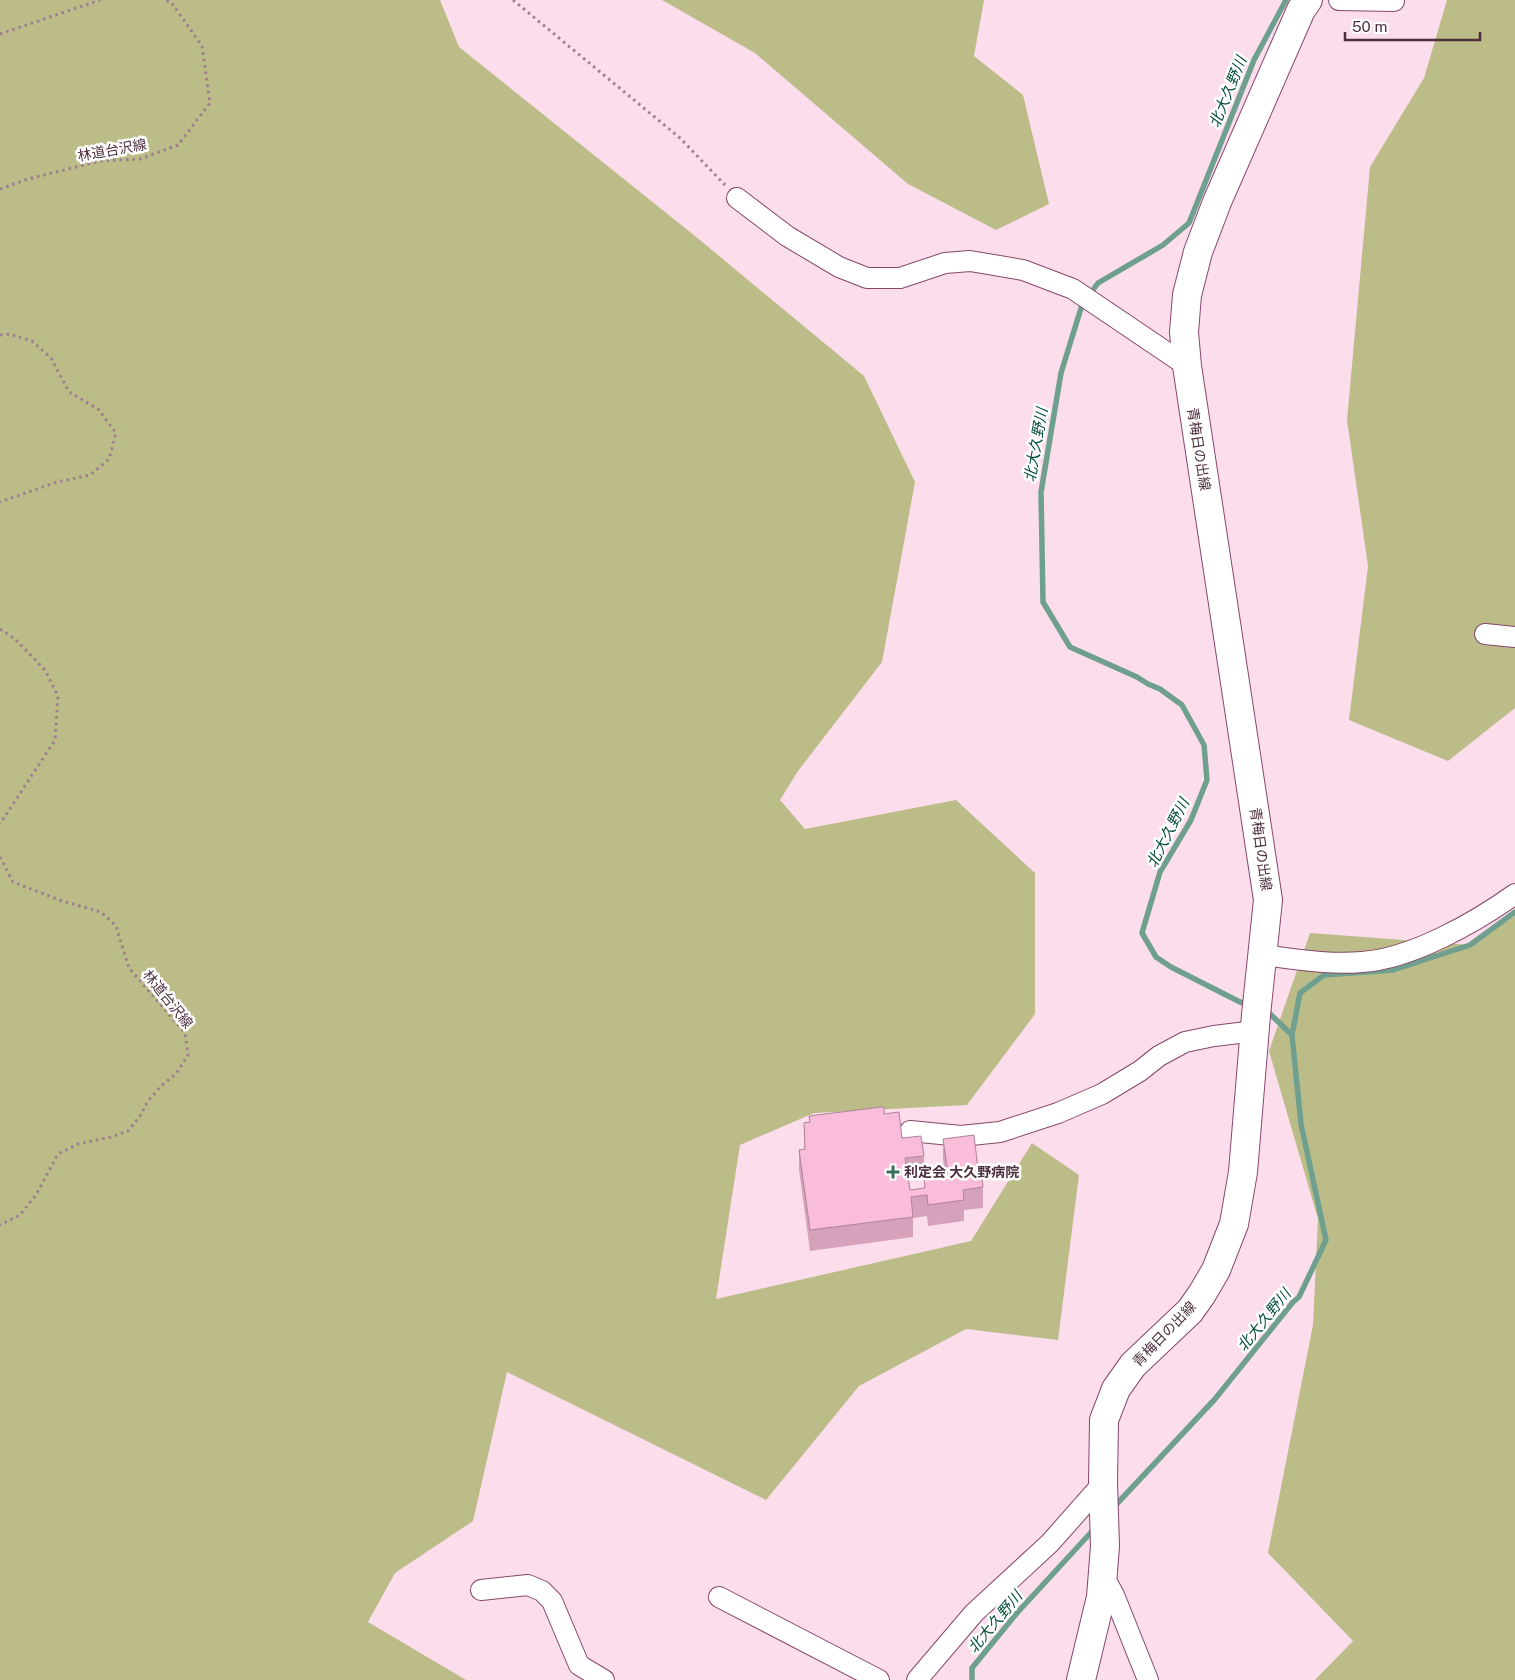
<svg xmlns="http://www.w3.org/2000/svg" width="1515" height="1680" viewBox="0 0 1515 1680" font-family="'Public Sans','Noto Sans JP',sans-serif">
<style>
.green{fill:#bcbc89}
.lines{fill:none;stroke-linecap:round;stroke-linejoin:round}
.stream{stroke:#6fa08f;stroke-width:5.5}
.minor-casing{stroke:#87476a;stroke-width:22}
.secondary-casing{stroke:#87476a;stroke-width:30}
.path{stroke:#9d7f8e;stroke-width:3;stroke-dasharray:2.5 4;stroke-linecap:butt}
.minor{stroke:#fff;stroke-width:20}
.secondary{stroke:#fff;stroke-width:28}
.wall{fill:#d6a2bb}
.building{fill:#f9bcda;stroke:#ae8499}
.poi-dot{fill:#336f5a;stroke:#fff;stroke-width:2}
.labels{text-anchor:middle;stroke-width:5;stroke-linejoin:round;paint-order:stroke}
.street-label{font-size:14px;fill:#4d2f3f;stroke:#fff}
.poi-label{font-size:14px;font-weight:bold;fill:#4d2f3f;stroke:#fff;text-anchor:start}
.water-label{font-size:15px;font-style:italic;fill:#074f3b;stroke:#fff}
</style>
<rect width="100%" height="100%" fill="#fcddec"/>
<path class="green" d="M0 0H440L459 47 695 236 864 376 915 482 882 662 798 771 780 800 805 829 956 800 1035 873V1014L967 1105 814 1113 740 1145 716 1299 971 1241 1032 1143 1079 1175 1058 1340 966 1329 859 1386 766 1500 507 1372 473 1521 395 1573 368 1622 466 1680H0Z
M662 0H984L974 56 1023 95 1049 204 996 230 908 184 755 53Z
M1447 0H1515V708L1448 761 1349 720 1368 566 1347 420 1370 167 1424 78Z
M1515 916V1680H1315L1353 1641 1268 1553 1313 1325 1318 1219 1269 1051 1310 933 1470 945Z"/>
<g class="lines">
<path class="stream" d="M1251 1005 1240 1002 1171 967 1156 957 1142 933 1160 872 1191 820 1207 780 1204 745 1182 705 1160 689 1148 684 1137 677 1070 647 1043 602 1041 492 1061 373 1082 305 1098 283 1163 245 1189 223 1254 60 1286 0
M1292 1035 1300 993 1324 975 1393 970 1470 945 1515 912
M1112 1509 1215 1399 1293 1302 1299 1297 1326 1240 1301 1124 1292 1035 1266 1010
M972 1680V1668L1017 1613 1096 1527"/>
<defs>
<path id="minor" d="M1339 0 1394 1
M737 198 787 236 839 267 867 278H900L945 263 970 261 1023 270 1073 289 1187 366
M1485 634 1515 637
M1263 955C1295 959 1329 965 1362 962 1411 959 1476 922 1515 894
M910 1131 961 1136 1000 1132 1058 1113 1102 1094 1140 1071 1159 1056 1185 1042 1214 1036 1255 1031
M1103 1575 1114 1595 1148 1680
M481 1590 528 1585 542 1591 552 1601 579 1665 604 1680
M719 1597 879 1680
M917 1680 974 1613 1050 1543 1103 1483"/>
<path id="secondary" d="M1081 1680 1101 1597 1105 1546 1103 1483 1104 1420 1116 1389 1133 1365 1190 1311 1202 1294 1216 1270 1234 1224 1243 1172 1256 1015 1268 900 1187 366 1184 332 1187 295 1198 252 1217 202 1301 10 1308 0"/>
</defs>
<use href="#minor" class="minor-casing"/>
<use href="#secondary" class="secondary-casing"/>
<path class="path" d="M513 0 680 138 725 185
M0 34 100 0
M0 189 28 179 100 161 140 159 178 145 210 103 202 46 171 2 163 0
M0 335 9 334 32 341 51 358 69 392 98 409 116 433 109 459 90 475 57 482 0 502
M0 629 15 639 45 670 58 696 55 740 0 824
M0 857 13 882 62 901 101 912 116 926 129 968 185 1033 188 1055 176 1074 162 1085 148 1101 140 1116 128 1131 111 1137 78 1144 58 1154 36 1195 20 1215 0 1225"/>
<use href="#minor" class="minor"/>
<use href="#secondary" class="secondary"/>
</g>
<path class="wall" d="M884 1114 902 1138 924 1156V1176L908 1179 910 1190 924 1188V1177L945 1174 943 1160V1139L978 1169 983 1187V1208L964 1210V1221L928 1226 927 1216 913 1218V1237L810 1251 799 1170V1150L804 1149V1123L809 1122V1116Z"/>
<path class="building" d="M881 1107H884V1114L899 1112 902 1138 921 1136 924 1156 905 1158 910 1190 925 1188 924 1177 948 1173 943 1139 974 1135 978 1169H981L983 1187 963 1190 964 1200 928 1205 927 1195 911 1197 913 1217 810 1230 799 1150 805 1149 804 1123 810 1122 809 1116Z"/>
<path class="poi-dot" d="M890.5 1164.5h5v5h5v5h-5v5h-5v-5h-5v-5h5z"/>
<g class="labels">
<g class="street-label">
<text transform="translate(112 150) rotate(-10)" y="5">林道台沢線</text>
<text transform="translate(1199 449) rotate(81)" y="5">青梅日の出線</text>
<text transform="translate(1261 849) rotate(82)" y="5">青梅日の出線</text>
<text transform="translate(168 999) rotate(51)" y="5">林道台沢線</text>
<text transform="translate(1164 1334) rotate(-46)" y="5">青梅日の出線</text>
</g>
<g class="poi-label">
<text x="904" y="1177">利定会 大久野病院</text>
</g>
<g class="water-label">
<text transform="translate(1228 92) rotate(-68)" y="5">北大久野川</text>
<text transform="translate(1036 445) rotate(-80)" y="5">北大久野川</text>
<text transform="translate(1168 833) rotate(-63)" y="5">北大久野川</text>
<text transform="translate(1264 1320) rotate(-51)" y="5">北大久野川</text>
<text transform="translate(995 1622) rotate(-50)" y="5">北大久野川</text>
</g>
</g>
<path d="M1345 32v8h135v-8" fill="none" stroke="#4d2f3f" stroke-width="2.5"/>
<text x="1352" y="32" font-size="15" fill="#4d2f3f" stroke="#ffffff" stroke-width="4" paint-order="stroke">50 m</text>
</svg>
